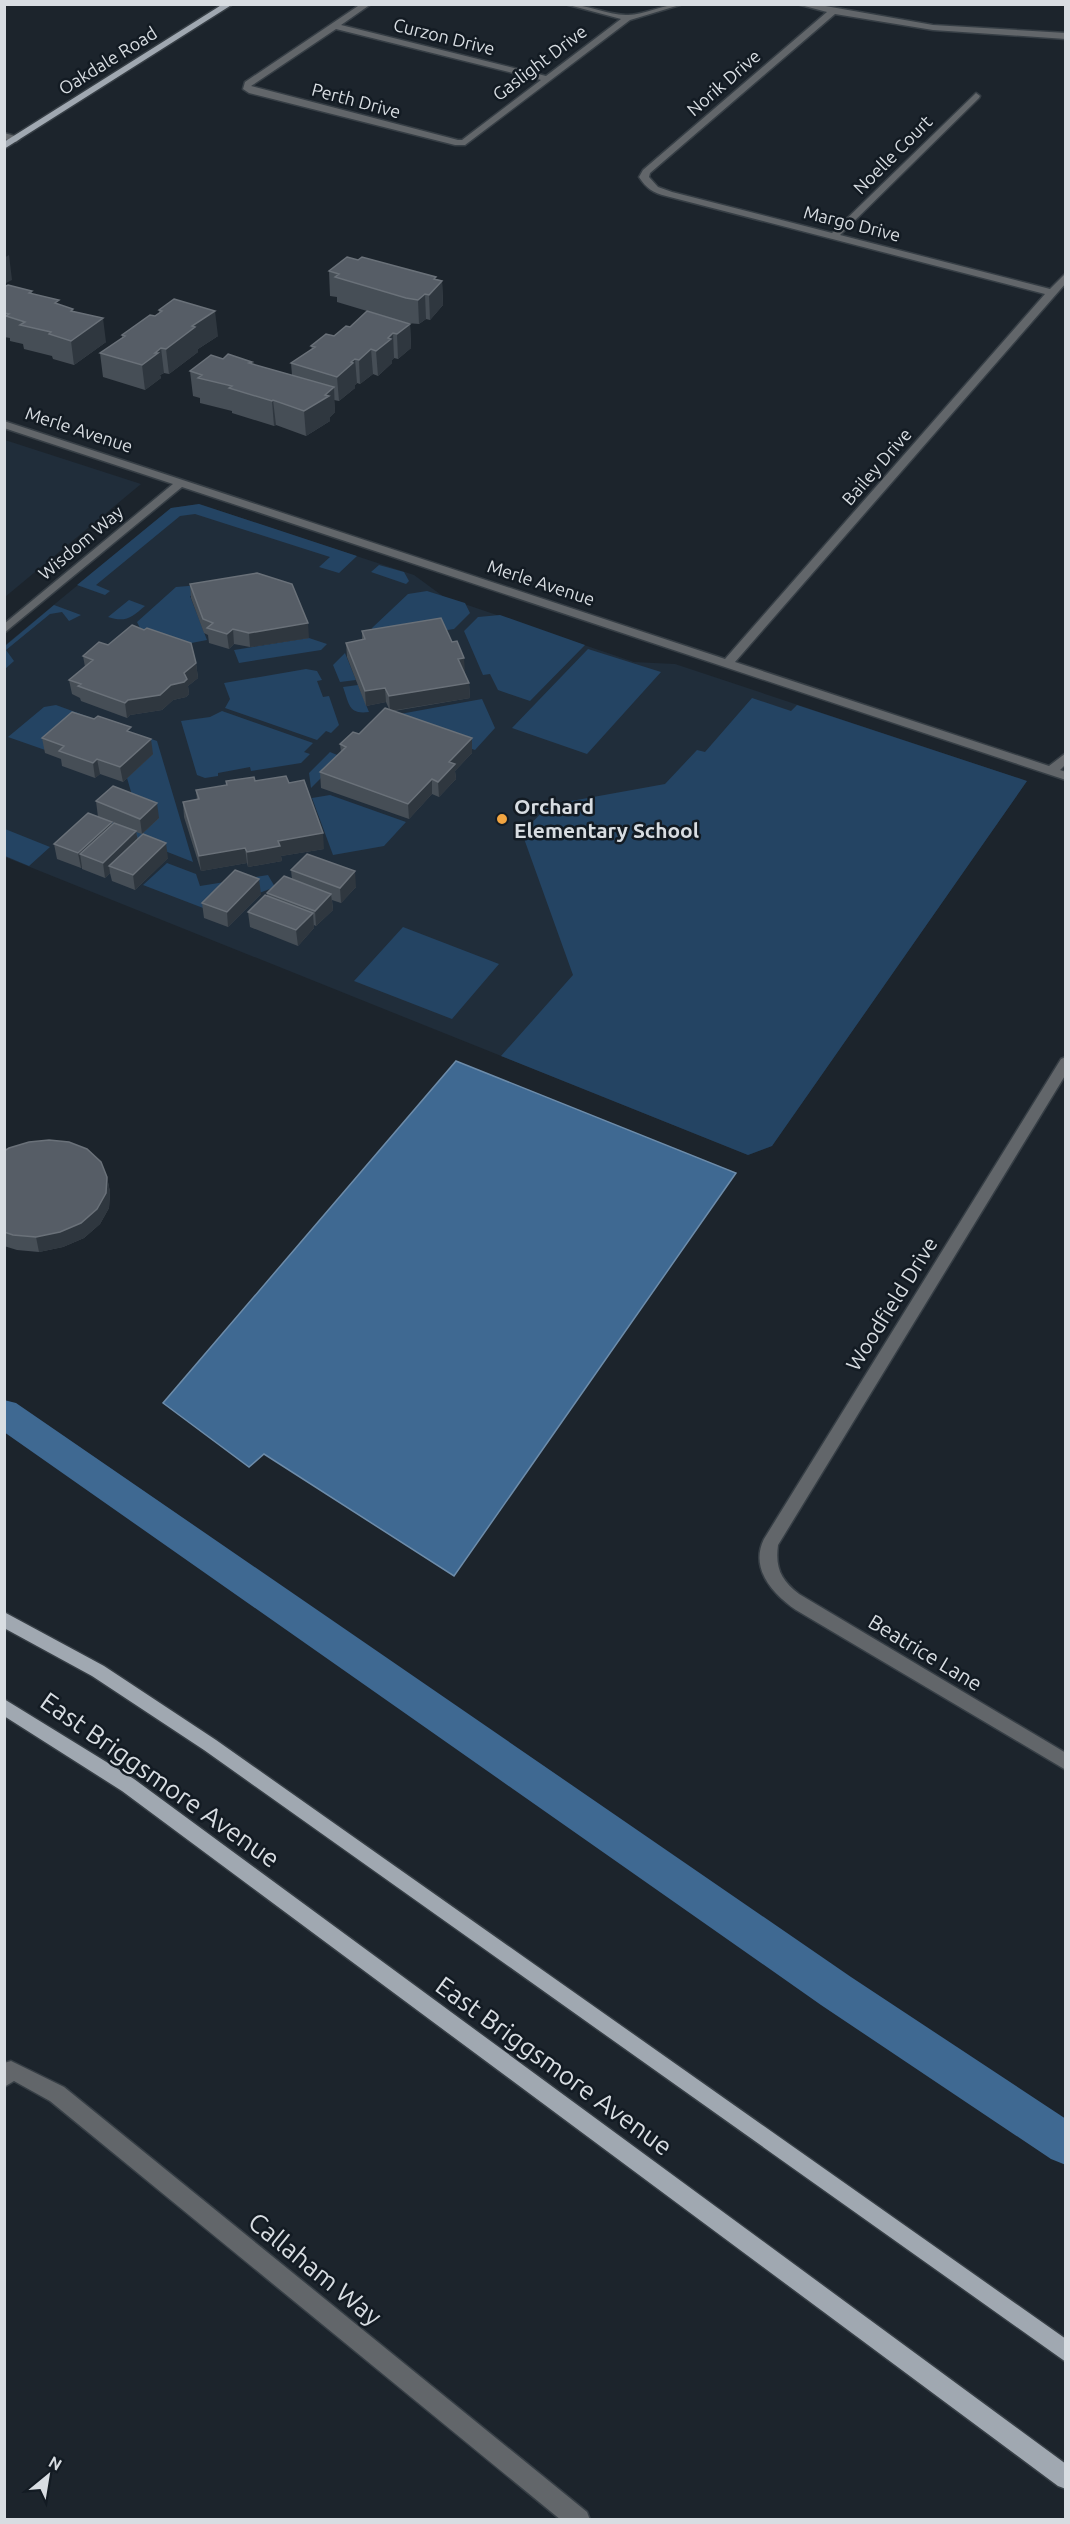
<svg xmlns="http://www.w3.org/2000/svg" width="1070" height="2524" viewBox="0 0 1070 2524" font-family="Ubuntu,sans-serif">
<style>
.built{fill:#202d3a}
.green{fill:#244463}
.water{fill:#3f6992;stroke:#6d8caa;stroke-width:1.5}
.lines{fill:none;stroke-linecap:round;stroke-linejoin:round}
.canal{fill:#3f6992;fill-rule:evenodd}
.minor-casing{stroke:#363e45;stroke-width:3}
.major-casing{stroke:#363e45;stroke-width:3}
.minor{fill:#62666a;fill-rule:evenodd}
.major{fill:#a0a8b1;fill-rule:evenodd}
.wall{fill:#464e56}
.shaded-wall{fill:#2f373f}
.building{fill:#565d66;stroke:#6a7179;stroke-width:1.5}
.poi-dot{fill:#f2a541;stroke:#131b23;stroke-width:2}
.labels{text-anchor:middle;stroke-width:5;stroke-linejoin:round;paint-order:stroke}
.far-street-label{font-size:18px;fill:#d8dde2;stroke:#131b23}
.poi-label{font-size:21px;font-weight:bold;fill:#d8dde2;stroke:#131b23;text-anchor:start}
.street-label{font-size:21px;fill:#d8dde2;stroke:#131b23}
.near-street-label{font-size:26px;fill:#d8dde2;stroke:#131b23}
</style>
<rect width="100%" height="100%" fill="#1c242c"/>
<path class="built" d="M5 440 141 484 5 597Z
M199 504 414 575 444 597 634 662 675 664 1027 781 772 1146 748 1155 5 857 4 646 171 508Z"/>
<path class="green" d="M199 504 357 556 339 573 319 567 330 557 195 514 180 516 96 585 110 591 105 595 77 585 171 508Z
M379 565 404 572 409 581 406 584 371 572Z
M200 585 210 593 190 596 207 640 186 644 140 628 137 622 176 587Z
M427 591 465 603 470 613 454 629 382 640 377 638 372 628 408 594Z
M129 600 145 606C132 617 126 623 108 617Z
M54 605 81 615 69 621 62 612 50 614 6 650 14 661 5 669V646Z
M500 615 585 645 530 701 498 690 490 674 483 675 464 631 478 617Z
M309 638 327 644 321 650 239 663 234 650Z
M588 649 661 672 587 754 512 728Z
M345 653 356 680 340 682 333 665Z
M306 669 317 671 322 680 317 681 323 697 329 696 339 725 331 733 326 731 317 740 225 708 230 699 224 683Z
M358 685 369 712C348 715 349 703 343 687Z
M752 698 791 711 797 705 1027 781 772 1146 748 1155 501 1056 573 975 522 833 549 805 665 784 697 750 705 752Z
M482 699 495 728 475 750 399 724 400 714Z
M56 705 108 724 48 751 8 737 44 707Z
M222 711 313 743 304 752 310 754 301 763 251 771 250 767 218 773V776L205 778 197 775 181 721 210 717Z
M140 735 157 741 193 862 114 831 91 828 102 818 136 809 127 778 153 754 129 746Z
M330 752 342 757 311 788 309 773Z
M330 795 406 822 384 846 333 855 312 798Z
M5 829 50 847 29 866 5 856Z
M167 863 196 874 200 886 268 875 275 887 211 911 143 885Z
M403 927 499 964 452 1019 354 981Z"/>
<path class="water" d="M456 1061 736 1173 454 1576 264 1454 249 1467 163 1403Z"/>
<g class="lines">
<path class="canal" d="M4 1400 16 1403 851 1977 1066 2119V2165L1051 2159 821 2005 4 1432Z"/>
<defs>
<path id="minor" d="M361 4H371L341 25 546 76 621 19 565 4C587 4 607 15 626 15 643 16 662 4 683 4L630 20 465 145H455L249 93 243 89 245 82ZM336 29 541 80 462 140H458L251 86Z
M797 4H814L933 25 1066 33V39L933 30 835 14 650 173 649 177 658 187 672 192 832 233 976 93 980 96 979 98 840 235 1050 289 1066 273V283L735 662 1049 766 1066 753V764L1060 770 1066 772V780L182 487 4 633V624L173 484 4 428V421L725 659 1045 294 666 196C653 193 646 188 639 177L643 170 827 12Z
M4 133 19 137 20 139 16 142 4 139Z
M1066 1057V1074L778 1545C775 1568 781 1580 799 1594L1066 1753V1770L796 1610C774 1595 749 1569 764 1539L1061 1059Z
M11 2061 64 2087 587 2512 590 2520H561L50 2101 14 2081 4 2087V2063Z"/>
<path id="major" d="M223 4H233L4 149V142Z
M4 1612 104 1666 216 1740 1066 2339V2362L204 1750 92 1676 4 1628Z
M4 1699 134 1779 1066 2464V2489L1058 2486 122 1791 4 1716Z"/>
</defs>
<use href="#minor" class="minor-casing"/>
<use href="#major" class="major-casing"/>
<use href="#minor" class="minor"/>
<use href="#major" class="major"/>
</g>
<path class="wall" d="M329 271 436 279 442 281 443 305 430 320 426 319 419 324 407 323 337 302V297L330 296Z
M4 287 32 291V294L60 305 74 312 106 342 74 365 53 359 52 356 24 349 23 344 10 341V338L4 337Z
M159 310 218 336 198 349V352L169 374 164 373 160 375 161 378 145 390 103 377 100 353 122 338V335L155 316 159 313Z
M410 324 411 348 398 359 394 358 392 360V363L378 376 373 374 360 384 357 383 355 385V388L339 401 334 400 335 412 330 417V421L306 436 276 425 274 426 232 413V411L200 403V398L193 396 190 371 223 359 252 362V364L292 375 291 363 312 349 311 346 334 336 350 327Z
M190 584 309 638 250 647 234 644 229 649 209 643 208 635 204 633 191 598Z
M362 631 464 673 469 683 470 698 394 711 472 753 455 771 456 779 439 797 432 794 409 819 321 788 320 772 341 752 340 744 359 734 389 709 386 702 366 706 347 657 346 643 362 640Z
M108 645 196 663 198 678 188 686 189 694 186 697 173 700 162 710 130 715 127 718 81 701 80 698 72 694 69 680 85 667 83 656Z
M131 732 153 754 123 782 100 774 95 778 62 766 61 759 45 753 42 738Z
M226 781H255L289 783 324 849 281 856 282 861 248 867 247 863 201 871 184 817 183 802 197 800 196 790 227 785Z
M96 801 159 818 142 834 136 832 138 839 168 858 135 890 112 881 110 873 105 878 82 869V867L81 868 57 859 54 844 112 824 114 823 98 817Z
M291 870 356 887 341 903 332 900 333 910 316 926 314 925V928L298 946 250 927 248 912 267 896V893L292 880Z
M261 894 228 927 204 918 202 903Z
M4 1151 107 1177 110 1192 109 1208 100 1224 84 1238 63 1247 39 1252 17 1250 4 1246Z"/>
<path class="shaded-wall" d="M9 255 12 280 4 284V258Z
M436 277 437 287 442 281 443 305 430 320 429 295 434 279Z
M425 294 426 319 419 324 418 300Z
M215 311 218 336 198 349V352L169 374 166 349 192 326Z
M103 318 106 342 74 365 71 341Z
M410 324 411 348 398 359 397 334Z
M393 333 394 358 392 360V363L378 376 376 351 388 338Z
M161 348 164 373 160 375 161 378 145 390 142 365 155 353Z
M371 349 373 374 360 384 359 360Z
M355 359 357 383 355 385V388L339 401 337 377Z
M334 387 335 412 330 417V421L306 436 304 411Z
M273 400 276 425 274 426 272 401Z
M308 623 309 638 250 647 249 633Z
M233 629 234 644 229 649 227 634Z
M464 658 465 673 458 659Z
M196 663 198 678 188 686 189 694 186 697 173 700 162 710 130 715 127 718 125 703 128 700 184 673Z
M469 683 470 698 390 711 389 696Z
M385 688 386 702 366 706 365 691Z
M472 738V753L455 771 456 779 439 797 438 782 449 762Z
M151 739 153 754 123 782 120 767Z
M97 759 100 774 95 778 93 763Z
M432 779V794L409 819 408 804Z
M157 803 159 818 142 834 140 819Z
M112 822 114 837 80 854 82 867 81 868 78 853Z
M136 831 139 847 109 866 110 873 105 878 103 863Z
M323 833 324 849 281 856 282 861 248 867 247 852 278 841Z
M166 843 168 858 135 890 133 875Z
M245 848 247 863 201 871 199 856Z
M355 871 356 887 341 903 340 888Z
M259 879 261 894 228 927 227 912Z
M331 894 333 910 316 926 315 911Z
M313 913 314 928 298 946 296 930Z
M107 1177 110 1192 109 1208 100 1224 84 1238 63 1247 39 1252 36 1237Z"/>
<path class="building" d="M347 257 358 260 362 257 436 277 434 279 442 281 429 295 425 294 418 300 406 298 335 277 339 274 329 271Z
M8 285 32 291 29 293 59 300 55 303 73 309 71 311 103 318 71 341 49 334 51 332 20 325 25 322 6 316 9 314 4 313V287Z
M174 299 215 311 192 326 195 327 166 349 161 348 155 353H158L142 365 100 353 125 336 122 335 150 315 155 316 162 311 159 310Z
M367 311 410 324 397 334 393 333 388 338 391 339 376 351 371 349 359 360 355 359 351 362 353 363 337 377 291 363 315 347 311 346 326 334 334 336 346 326 350 327Z
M228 354 252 362 249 363 334 387 325 395 329 396 304 411 273 400 272 401 229 388 232 386 198 378 202 375 190 371 211 355 223 359Z
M257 573 292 584 308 623 249 633 233 629 227 634 207 628 213 623 203 619 190 584Z
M441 618 452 642 457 641 464 658 458 659 469 683 389 696 385 688 365 691 346 643 365 639 362 631Z
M132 625 144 630 147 628 191 643 196 663 184 673 187 679 184 682 171 685 160 695 128 700 125 703 78 686 81 684 69 680 93 660 83 656 99 642 108 645Z
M385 708 472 738 449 762 455 764 438 782 432 779 408 804 320 772 346 747 340 744 353 732 359 734Z
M72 712 94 719 98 716 131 727 127 731 151 739 120 767 97 759 93 763 59 751 64 746 42 738Z
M286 776 289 783 304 780 323 833 278 841 280 846 247 852 245 848 199 856 183 802 199 799 196 790 227 785 226 781 254 777 255 781Z
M113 786 157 803 140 819 96 801Z
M88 813 112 822 78 853 54 844Z
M114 823 136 831 103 863 80 854Z
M143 834 166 843 133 875 109 866Z
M307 854 355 871 340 888 291 870Z
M235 870 259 879 227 912 202 903Z
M284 876 331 894 315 911 267 893Z
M265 895 313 913 296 930 248 912Z
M49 1140 69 1142 87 1149 101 1162 107 1177 106 1193 97 1209 81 1223 60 1232 36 1237 13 1235 4 1232V1151L9 1148 29 1142Z"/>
<circle class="poi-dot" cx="502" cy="819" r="6"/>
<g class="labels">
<g class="far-street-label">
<text transform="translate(444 37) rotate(14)" y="6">Curzon Drive</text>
<text transform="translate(108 61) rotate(-32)" y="6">Oakdale Road</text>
<text transform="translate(540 63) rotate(-37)" y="6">Gaslight Drive</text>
<text transform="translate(724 83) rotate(-41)" y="6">Norik Drive</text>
<text transform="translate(356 101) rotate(15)" y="6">Perth Drive</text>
<text transform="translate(893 155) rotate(-45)" y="6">Noelle Court</text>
<text transform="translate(852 224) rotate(14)" y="6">Margo Drive</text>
<text transform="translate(79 430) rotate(18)" y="6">Merle Avenue</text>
<text transform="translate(877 467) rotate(-49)" y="6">Bailey Drive</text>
<text transform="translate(81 543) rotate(-40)" y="6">Wisdom Way</text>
<text transform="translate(541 583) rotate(18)" y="6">Merle Avenue</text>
</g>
<g class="poi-label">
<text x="514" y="814">Orchard<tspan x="514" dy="24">Elementary School</tspan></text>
</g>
<g class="street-label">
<text transform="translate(892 1304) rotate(-58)" y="7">Woodfield Drive</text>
<text transform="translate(925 1653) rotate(31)" y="7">Beatrice Lane</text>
</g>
<g class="near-street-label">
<text transform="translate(160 1780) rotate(35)" y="9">East Briggsmore Avenue</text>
<text transform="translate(554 2066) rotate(36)" y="9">East Briggsmore Avenue</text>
<text transform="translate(315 2269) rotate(39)" y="9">Callaham Way</text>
</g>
</g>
<rect width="1070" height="2524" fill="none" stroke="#d8dde2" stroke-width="12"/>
<g transform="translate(48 2476) rotate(30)" stroke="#131b23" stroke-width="4.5" paint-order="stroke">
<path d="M0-4.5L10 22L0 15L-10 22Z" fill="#d8dde2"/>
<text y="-9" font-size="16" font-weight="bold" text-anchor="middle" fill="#d8dde2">N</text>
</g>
</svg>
